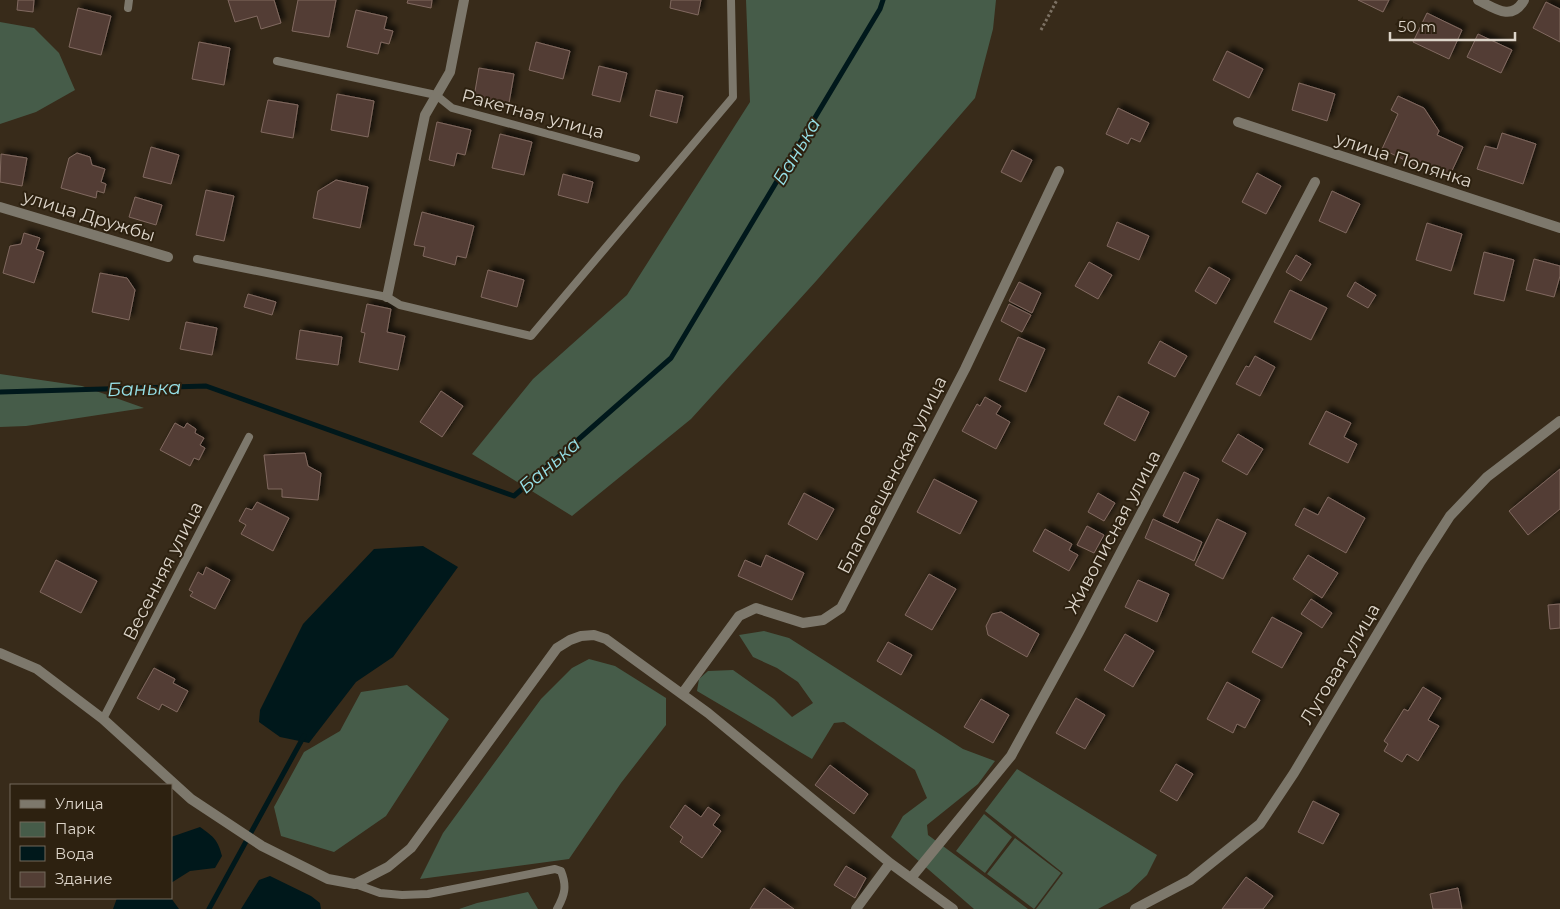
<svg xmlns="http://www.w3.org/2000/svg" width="1560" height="909" viewBox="0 0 1560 909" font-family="Montserrat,sans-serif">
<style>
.green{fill:#465c49}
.water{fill:#00181b}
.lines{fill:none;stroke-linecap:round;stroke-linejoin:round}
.stream{stroke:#00181b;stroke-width:5}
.building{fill:#533e35;stroke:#816960;filter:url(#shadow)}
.path{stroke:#7d7264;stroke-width:3;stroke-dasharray:2.5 2.5;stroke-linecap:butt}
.lane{stroke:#7d786c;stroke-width:8}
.street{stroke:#7d786c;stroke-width:10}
.labels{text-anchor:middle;stroke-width:4;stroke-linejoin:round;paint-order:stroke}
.street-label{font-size:18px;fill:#ddd5ca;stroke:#2d2110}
.water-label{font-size:19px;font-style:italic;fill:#97e1e8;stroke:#2d2110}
</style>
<defs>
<filter id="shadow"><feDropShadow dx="4.5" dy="-4.5" stdDeviation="2.5" flood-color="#0009"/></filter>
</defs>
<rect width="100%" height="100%" fill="#382b1a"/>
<path class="green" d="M746 0H996L993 29 975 98 817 280 691 419 572 516 472 454 533 379 627 295 750 102Z
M0 22 34 28 59 53 75 90 36 112 0 124Z
M0 374 82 386 144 408 26 426 0 427Z
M764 631 789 638 963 749 995 761 978 784 927 825 928 835 1028 909H974L891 837 903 816 927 798 915 770 844 722 834 723 812 759 697 691 699 679 708 671 733 670 774 699 792 717 813 703 798 682 777 668 753 657 739 635Z
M589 659 615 666 666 698V725L621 783 569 859 420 879 443 833 541 699 572 668Z
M407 685 449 719 386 816 334 852 281 836 274 807 304 752 340 731 361 692Z
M1017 769 1157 855 1147 875 1129 892 1098 909H1036L1063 873 985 811Z
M984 814 1012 837 985 873 956 851Z
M1015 838 1061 873 1034 909 987 874Z
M528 892 538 909H459L477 903Z"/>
<path class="water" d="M423 546 458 567 393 657 356 682 309 743 280 737 259 722 260 710 303 624 374 549Z
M200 827C214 837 218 840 222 856L215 868 190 871 171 883V837Z
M270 876 311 896 320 903 321 909H241L259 880Z
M117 898H171L179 909H113Z"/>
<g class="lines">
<path class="stream" d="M0 392 206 386 514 496 671 358 880 9 883 0
M209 909 304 736"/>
</g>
<path class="building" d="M18 0H34L33 12 17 10Z
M228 0H274L281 23 261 29 257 16 235 22Z
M298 0H336L329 37 292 31Z
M408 0H432L431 8 407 3Z
M671 0H701L698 15 670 8Z
M1358 0H1389L1383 12Z
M1546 2 1560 9V42L1533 28Z
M78 8 111 16 101 55 69 47Z
M356 10 387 17 384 29 393 31 389 44 381 42 378 54 347 47Z
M1427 13 1462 30 1449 59 1413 42Z
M1478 34 1512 50 1501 73 1467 57Z
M199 42 230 48 224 85 192 79Z
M536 42 570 51 563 79 529 70Z
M1227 51 1263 69 1249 98 1213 80Z
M599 66 627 73 620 102 592 95Z
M479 68 514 74 509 103 474 97Z
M1299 83 1335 94 1327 121 1292 110Z
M656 90 683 96 677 123 650 116Z
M337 94 374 101 368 137 331 130Z
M1398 96 1424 108 1439 131 1437 135 1463 147 1450 175 1424 162 1421 168 1382 149 1398 114 1391 110Z
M268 100 298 105 293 138 261 132Z
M1118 108 1149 123 1140 142 1131 138 1128 144 1106 134Z
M437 122 471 130 465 155 457 153 454 166 429 160Z
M1502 133 1536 144 1523 184 1477 169 1485 146 1497 149Z
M500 134 532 142 524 175 492 168Z
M151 147 179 155 171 184 143 177Z
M1012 150 1032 160 1021 182 1001 172Z
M77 153 90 157 92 165 105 169 101 182 106 184 104 193 97 191 96 198 61 188 69 158Z
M1 154 27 158 22 186 0 182Z
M1257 173 1281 186 1266 214 1242 202Z
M563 174 593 182 588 203 558 195Z
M336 180 368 187 360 228 313 218 318 191Z
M206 190 234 196 224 241 196 235Z
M1332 191 1360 204 1346 233 1319 221Z
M135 197 162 205 156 225 129 217Z
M422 212 474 226 466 258 457 256 455 265 423 256 425 247 414 245Z
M1117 222 1149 236 1139 260 1107 246Z
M1427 223 1462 234 1451 271 1416 260Z
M24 233 40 238 36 249 44 252 34 283 3 273 10 246 21 244Z
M1484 252 1514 260 1504 301 1474 294Z
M1296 255 1311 264 1301 281 1286 272Z
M1534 259 1560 266V276L1554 297 1526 290Z
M1089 262 1112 275 1098 299 1075 286Z
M1209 267 1230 279 1216 304 1195 291Z
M488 270 524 280 517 307 481 297Z
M100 273 127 278 135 290 129 320 92 312Z
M1019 282 1041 293 1032 313 1009 301Z
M1355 282 1376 295 1368 308 1347 296Z
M1290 290 1327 308 1311 340 1274 322Z
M248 294 276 302 272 315 244 307Z
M367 304 391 309 387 332 405 336 398 370 359 362 365 333 361 332Z
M1009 304 1031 315 1022 332 1001 321Z
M186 322 217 328 212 355 180 349Z
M300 330 342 337 338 365 296 359Z
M1018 337 1045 349 1026 392 999 380Z
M1160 341 1187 356 1175 377 1148 363Z
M1255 356 1275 367 1260 396 1236 384 1246 366 1249 367Z
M441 391 463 406 442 437 420 422Z
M1118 396 1149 412 1135 441 1104 424Z
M985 397 1001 406 996 414 1010 422 996 449 962 431 977 404 980 406Z
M1326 411 1351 423 1344 437 1357 444 1348 463 1309 444Z
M175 423 184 428 187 423 196 429 195 433 204 438 200 445 205 448 199 460 194 458 190 466 160 450Z
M1238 434 1263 449 1247 475 1222 461Z
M305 453 308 466 321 473 318 500 282 497V489H268L264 455Z
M1560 469V509L1528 535 1509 511Z
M1184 472 1199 479 1178 523 1163 516Z
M934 479 977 501 960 534 917 512Z
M804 493 834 509 817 540 788 524Z
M1098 493 1115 503 1104 521 1088 512Z
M1328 497 1365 518 1346 553 1295 525 1304 508 1318 515Z
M257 502 289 518 273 551 241 534 246 525 239 521 246 508 252 510Z
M1153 519 1202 542 1194 561 1145 538Z
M1217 519 1246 533 1223 579 1195 565Z
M1087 526 1104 535 1094 553 1077 545Z
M1045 529 1072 544 1069 550 1078 555 1069 571 1033 551Z
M766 555 804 573 792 600 738 576 745 560 761 567Z
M1308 555 1338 573 1322 598 1293 579Z
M56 560 97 581 81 613 40 592Z
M206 567 230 580 215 609 190 596 193 592 189 590 198 572 203 575Z
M929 574 956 589 932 630 905 615Z
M1138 580 1169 594 1157 622 1125 607Z
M1311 599 1332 613 1322 628 1301 614Z
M1560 604V628L1550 629 1548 605Z
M1001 612 1039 634 1027 657 988 635 986 626 992 614Z
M1272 617 1302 633 1282 668 1252 652Z
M1125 634 1154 651 1133 687 1104 670Z
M888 642 912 655 901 675 877 661Z
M154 668 175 679 173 683 188 691 177 712 162 704 159 710 137 698Z
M1227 682 1260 700 1245 728 1237 724 1233 733 1207 719Z
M1423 687 1441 698 1428 720 1439 726 1418 761 1407 754 1402 762 1384 751 1388 744 1384 741 1404 709 1408 711Z
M1076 698 1105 715 1085 749 1056 733Z
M981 699 1009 715 993 743 964 727Z
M1176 764 1193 774 1177 801 1160 791Z
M830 765 868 794 854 814 815 785Z
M1313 801 1339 814 1323 844 1298 832Z
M685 805 701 817 708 807 720 815 713 825 721 831 702 858 680 842 683 837 670 827Z
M846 866 866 878 855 898 834 885Z
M1246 877 1273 896 1263 909H1222Z
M764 888 794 909H750Z
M1458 888 1462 909H1433L1430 894Z"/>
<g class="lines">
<path class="path" d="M1041 30 1057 0"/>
<path class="lane" d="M128 8 129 0
M277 61 436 95 452 108 636 158
M197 259 387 297 400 305 531 336 733 97 731 0
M103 719 249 437
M355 884 380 893 402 895 428 894 555 869 561 871C567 886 565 895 557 909"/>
<path class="street" d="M1478 0C1494 8 1512 22 1524 0
M1238 122 1560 228
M0 207 168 257
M387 297 425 115 450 72 464 0
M0 653 37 669 103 719 191 799 262 846 328 879 355 884 388 867 411 848 557 648 570 640 581 636 594 635 606 639 708 713 890 863 953 909
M682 694 739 616 756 608 803 623 823 620 841 608 965 369 1059 171
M911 878 1011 756 1079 632 1315 182
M856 909 890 863
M1135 909 1190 880 1260 824 1294 773 1421 561 1450 516 1487 477 1560 421"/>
</g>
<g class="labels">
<g class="street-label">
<text transform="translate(533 114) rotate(15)" y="6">Ракетная улица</text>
<text transform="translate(1404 160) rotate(18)" y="6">улица Полянка</text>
<text transform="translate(89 216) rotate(17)" y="6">улица Дружбы</text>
<text transform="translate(892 475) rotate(-63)" y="6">Благовещенская улица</text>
<text transform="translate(1113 532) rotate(-62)" y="6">Живописная улица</text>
<text transform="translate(163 571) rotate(-63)" y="6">Весенняя улица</text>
<text transform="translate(1340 664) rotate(-59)" y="6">Луговая улица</text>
</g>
<g class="water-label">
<text transform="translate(796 151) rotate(-59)" y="7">Банька</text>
<text transform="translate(144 388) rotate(-2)" y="7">Банька</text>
<text transform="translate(549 465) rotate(-41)" y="7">Банька</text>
</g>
</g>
<rect x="10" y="784" width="162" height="115" fill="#2d2110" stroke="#73695a"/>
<rect x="20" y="800" width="25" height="8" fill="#7d786c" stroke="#73695a"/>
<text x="55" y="809" font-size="15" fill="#ddd5ca">Улица</text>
<rect x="20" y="822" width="25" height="15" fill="#465c49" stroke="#73695a"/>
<text x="55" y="834" font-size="15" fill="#ddd5ca">Парк</text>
<rect x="20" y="846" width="25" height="15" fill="#00181b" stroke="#73695a"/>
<text x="55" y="859" font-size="15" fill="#ddd5ca">Вода</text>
<rect x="20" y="872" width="25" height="15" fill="#533e35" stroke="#73695a"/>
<text x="55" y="884" font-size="15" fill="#ddd5ca">Здание</text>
<path d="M1390 32v8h125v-8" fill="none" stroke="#ddd5ca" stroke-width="2.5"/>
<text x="1398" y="32" font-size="15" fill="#ddd5ca" stroke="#2d2110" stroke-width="4" paint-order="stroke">50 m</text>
</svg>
